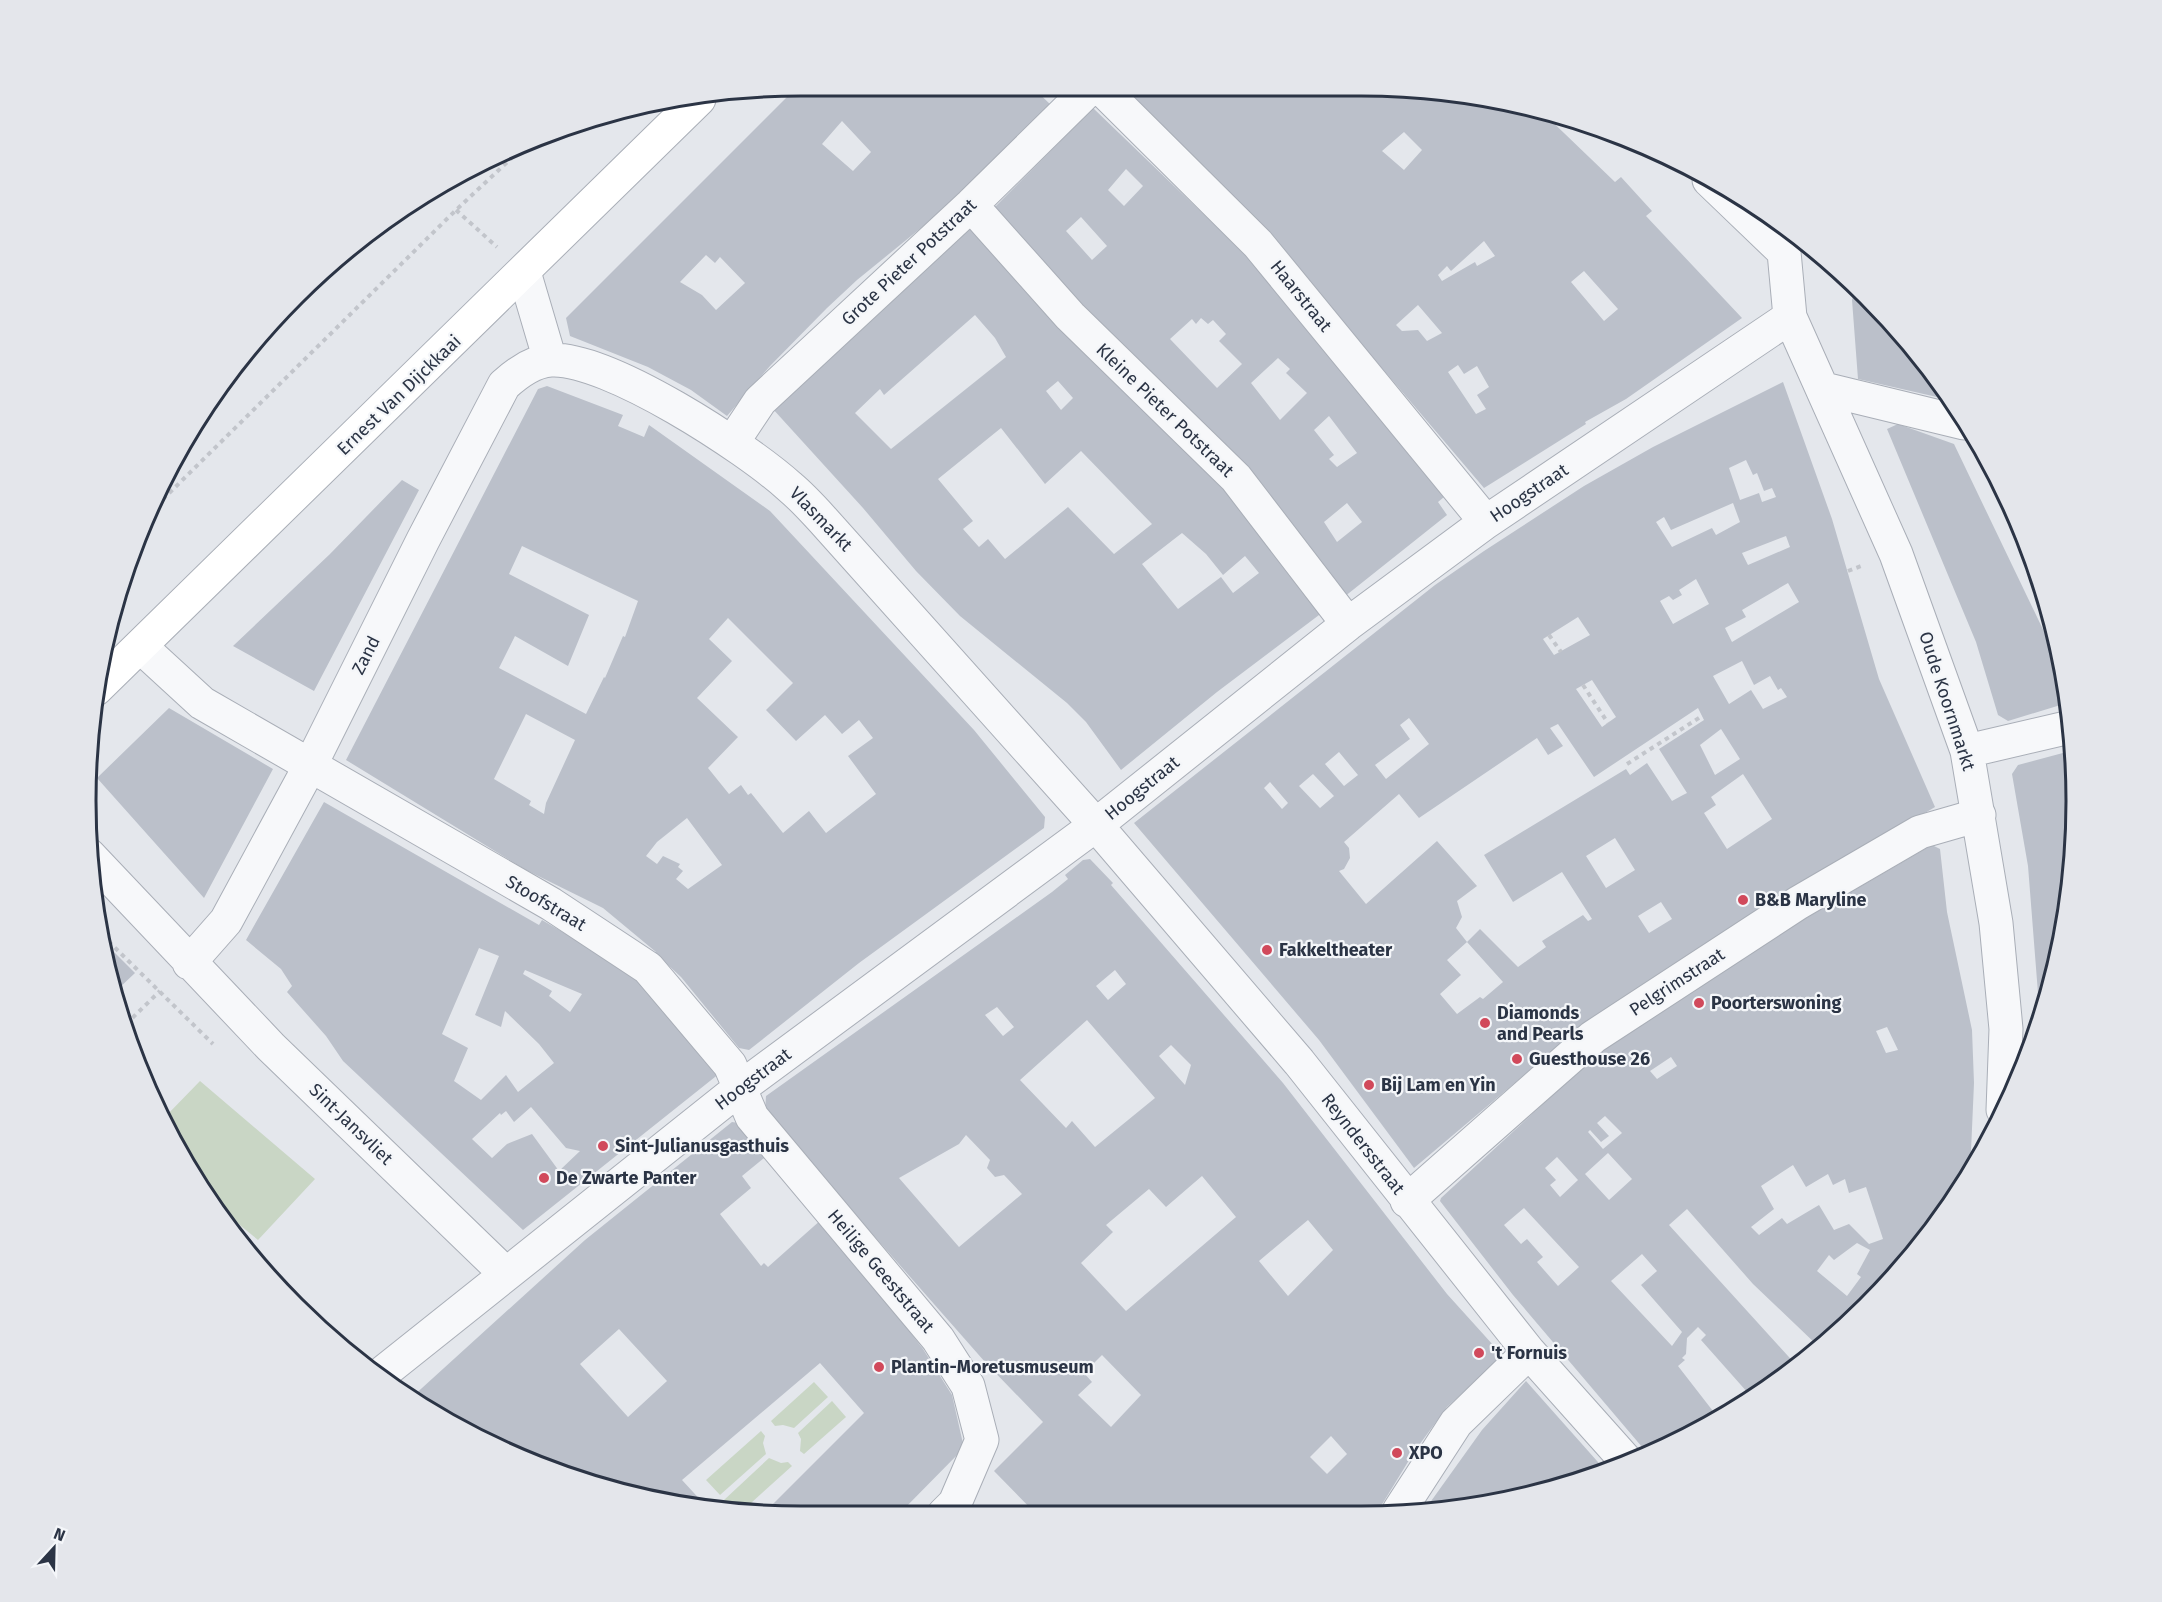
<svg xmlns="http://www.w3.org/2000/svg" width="2162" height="1602" viewBox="0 0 2162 1602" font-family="'Fira Sans',sans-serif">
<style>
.green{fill:#c9d6c5}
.building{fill:#bbc0ca;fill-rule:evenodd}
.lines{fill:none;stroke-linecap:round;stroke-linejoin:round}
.street-casing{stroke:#a9aeb7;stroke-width:35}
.secondary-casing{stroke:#a9aeb7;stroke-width:35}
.path{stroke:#c2c5cb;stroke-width:4;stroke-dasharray:4.5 4.5;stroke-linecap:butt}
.street{stroke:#f7f8fa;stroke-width:33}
.secondary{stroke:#fff;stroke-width:33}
.poi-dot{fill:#d1495b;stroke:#f4f6f9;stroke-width:2}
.labels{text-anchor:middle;stroke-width:4.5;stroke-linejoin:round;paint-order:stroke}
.street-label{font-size:18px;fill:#2b3445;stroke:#f4f6f9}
.poi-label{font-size:18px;font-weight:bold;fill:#2b3445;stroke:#f4f6f9;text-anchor:start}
.rim{fill:none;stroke:#2b3445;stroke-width:3}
</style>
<rect width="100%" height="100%" fill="#e4e7ec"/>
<path class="green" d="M200 1081 315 1179 258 1240 214 1204 165 1117Z
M814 1382 828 1397 794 1428 783 1425 775 1426 771 1421Z
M832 1401 846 1417 804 1454 800 1451 801 1439 798 1433Z
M761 1431 765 1436 763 1443 766 1454 720 1495 706 1480Z
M769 1458 781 1463 788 1462 792 1466 741 1512 734 1511 724 1500Z"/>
<path class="building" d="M798 86H1031L1051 105 932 219 857 280 827 308 770 366 727 416 691 390 648 367 570 336 566 318ZM842 121 871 152 853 171 822 144ZM706 255 715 263 720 257 745 283 716 310 702 295 680 282Z
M1116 86H1361L1539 109 1615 182 1621 177 1652 211 1646 216 1742 318 1626 399 1585 422 1586 424 1484 488 1347 327ZM1404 132 1422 150 1404 170 1382 151ZM1484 241 1495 256 1477 266 1475 262 1442 281 1438 275 1447 266 1451 271ZM1584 271 1618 309 1604 321 1571 282ZM1418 305 1442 333 1427 341 1418 330 1402 331 1396 325ZM1458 365 1464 374 1477 366 1489 387 1477 395 1486 409 1476 414 1448 372Z
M1093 108 1249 258 1444 497 1438 502 1447 515 1339 601 994 208ZM1126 169 1143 186 1124 206 1108 190ZM1081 217 1107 246 1092 260 1066 231ZM1201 318 1208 324 1213 320 1226 334 1219 341 1242 364 1217 388 1170 339 1192 319 1196 324ZM1278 358 1290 369 1286 373 1307 393 1280 420 1251 383ZM1329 416 1357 453 1337 467 1329 459 1334 455 1314 430ZM1347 503 1362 522 1337 542 1324 522Z
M972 224 1228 485 1327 609 1217 692 1121 770 1086 722 1067 703 960 616 916 571 863 508 772 408ZM975 315 995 338 1006 357 891 449 855 413 880 389 884 395ZM1058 381 1073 398 1061 410 1046 391ZM1001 428 1045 484 1081 451 1152 524 1114 554 1068 507 1005 559 988 539 979 547 963 529 973 521 938 479ZM1182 533 1206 554 1223 575 1245 556 1259 573 1233 593 1221 577 1178 609 1142 564Z
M1856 288 1928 365 1950 400 1858 379 1852 300Z
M1783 382 1832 519 1879 679 1935 807 1727 931 1593 1017 1414 1168 1319 1040 1134 823 1435 585 1484 551 1584 486 1653 447ZM1746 460 1753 475 1757 473 1764 491 1772 488 1776 497 1762 502 1759 493 1740 500 1729 468ZM1733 503 1740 522 1716 535 1712 528 1672 547 1656 522 1664 517 1671 530ZM1786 536 1790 547 1748 565 1742 553ZM1696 579 1709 604 1673 624 1660 601 1669 596 1673 600 1682 595 1679 590ZM1788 583 1799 602 1732 642 1725 628 1746 617 1742 610ZM1578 617 1590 635 1554 655 1543 639ZM1742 661 1754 685 1770 676 1778 690 1781 688 1787 697 1763 709 1751 690 1729 704 1713 676ZM1592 680 1616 717 1602 727 1576 689ZM1698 708 1704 720 1659 749 1687 793 1683 795 1672 801 1647 763 1630 775 1626 769 1484 855 1513 902 1562 872 1592 919 1588 921 1583 915 1542 941 1546 947 1518 967 1480 929 1467 942 1503 982 1483 999 1480 997 1457 1014 1440 994 1461 975 1447 960 1467 942 1456 928 1462 917 1457 901 1477 886 1437 841 1366 904 1339 871 1344 869 1350 858 1349 848 1344 842 1399 794 1419 818 1537 738 1548 755 1563 746 1550 728 1558 724 1594 777ZM1409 718 1429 744 1386 779 1375 765 1410 739 1400 725ZM1721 729 1740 759 1715 775 1700 745ZM1339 752 1358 775 1344 786 1325 764ZM1313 774 1334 796 1320 808 1299 786ZM1743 774 1772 819 1727 849 1704 813 1716 805 1711 797ZM1270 782 1288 803 1282 809 1264 788ZM1615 838 1635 870 1606 888 1586 856ZM1661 902 1672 919 1649 933 1638 916Z
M547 386 623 415 618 426 644 437 649 425 770 511 974 730 1045 817 1044 828 859 963 749 1050 739 1048 681 977 655 953 656 952 603 908 526 870 346 760 538 389ZM522 546 638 601 625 637 623 636 605 678 604 677 586 714 499 668 515 636 568 666 589 615 509 574ZM728 618 793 683 766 710 796 741 825 715 842 734 859 720 873 738 848 756 876 794 826 833 809 811 783 833 751 793 748 795 741 785 729 794 708 768 738 737 697 698 732 661 709 639ZM526 714 575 740 546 803 544 814 529 805 531 801 494 779ZM687 818 722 865 688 889 676 879 683 871 678 867 680 864 663 856 657 864 646 856 657 842Z
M1898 424 1954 444 2060 665 2067 703 2008 721 1998 715 1976 642 1887 429Z
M402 480 419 490 314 691 233 646 330 554Z
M169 708 273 769 204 898 97 778Z
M2074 750 2070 894 2044 1007 2039 1006 2028 866 2012 774 2018 765Z
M324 802 539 925 542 920 595 951 640 982 720 1073 523 1230 343 1061 326 1036 287 992 292 986 281 969 246 940ZM479 948 499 956 475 1015 501 1027 505 1011 539 1044 554 1063 518 1092 506 1075 481 1100 454 1081 468 1048 442 1034ZM525 970 582 994 570 1012 549 996 552 991 523 974ZM531 1107 566 1148 580 1151 559 1171 532 1134 507 1144 492 1158 472 1139 500 1113 501 1115 506 1111 514 1122Z
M1932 845 1940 849 1947 912 1972 1030 1974 1083 1970 1174 1899 1272 1819 1347 1753 1284 1687 1209 1669 1225 1798 1367 1741 1401 1748 1393 1701 1340 1706 1335 1698 1327 1687 1338 1686 1354 1682 1358 1685 1360 1678 1366 1716 1415 1648 1454 1513 1295 1440 1201 1441 1198 1605 1047 1801 921ZM1887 1027 1898 1050 1886 1053 1876 1031ZM1671 1057 1677 1066 1657 1079 1650 1071ZM1605 1116 1622 1133 1603 1149 1588 1132 1590 1130 1601 1142 1609 1136 1597 1123ZM1608 1153 1632 1179 1609 1200 1585 1174ZM1557 1157 1578 1180 1560 1197 1550 1185 1556 1180 1545 1168ZM1793 1165 1806 1187 1828 1174 1833 1185 1845 1179 1849 1193 1866 1187 1883 1239 1869 1244 1849 1224 1834 1230 1819 1205 1787 1224 1782 1218 1759 1235 1751 1227 1774 1209 1761 1186ZM1524 1208 1579 1267 1558 1286 1537 1262 1543 1257 1527 1239 1521 1244 1504 1225ZM1857 1243 1870 1250 1857 1274 1861 1277 1847 1296 1817 1271 1829 1255 1834 1260ZM1642 1254 1657 1271 1641 1285 1682 1332 1672 1346 1611 1281Z
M1090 859 1113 883 1111 885 1283 1083 1447 1294 1503 1356 1447 1407 1414 1452 1378 1511 1035 1513 994 1471 1043 1422 985 1362 765 1112 766 1096 1052 892 1068 879 1065 875 1083 860ZM1115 970 1126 984 1108 1000 1096 986ZM997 1007 1014 1027 1003 1036 985 1015ZM1087 1020 1155 1098 1095 1147 1072 1121 1066 1128 1020 1080ZM1171 1045 1191 1065 1185 1085 1159 1056ZM966 1135 990 1160 987 1168 995 1177 1004 1175 1022 1194 959 1247 899 1178 959 1144ZM1202 1176 1236 1217 1126 1311 1081 1263 1113 1232 1106 1225 1149 1189 1166 1207ZM1308 1220 1333 1250 1288 1296 1259 1261ZM1102 1355 1141 1395 1111 1427 1078 1395 1092 1382 1084 1373ZM1331 1436 1347 1454 1327 1474 1310 1457Z
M105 943 135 973 117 990 111 966Z
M732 1122 745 1124 769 1154 742 1176 751 1188 720 1214 761 1266 764 1263 768 1267 822 1219 923 1349 952 1395 964 1448 899 1514 762 1515 864 1413 820 1363 682 1480 705 1505 571 1479 444 1421 411 1398 585 1240ZM619 1329 667 1381 628 1417 580 1364Z
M1526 1381 1605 1470 1455 1510 1424 1511 1482 1430Z"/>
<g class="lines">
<defs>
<path id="street" d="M1099 86 1258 244 1486 522
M1709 180 1784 252 1790 317 1896 554 1967 751 1996 923 2006 1029 2003 1110
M971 205 1070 316 1236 478 1348 624
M524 272 550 360
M1824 389 1964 423
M732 443 760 401 971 205 1092 86
M141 647 202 703 551 904 648 968 730 1065 752 1117 938 1339 968 1386 982 1440 955 1503 944 1514
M1967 751 2070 727
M89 855 271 1047 505 1273
M189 963 226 921 310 766 423 540 504 385C516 374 534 361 551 360 608 357 747 448 790 487 802 497 812 508 822 519L1096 825 1299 1062 1529 1352 1629 1464
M1407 1201 1593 1037 1798 903 1920 832 1979 815
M380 1375 740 1088 1096 825 1348 624 1486 522 1790 317
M1399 1511 1456 1423 1529 1352"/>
<path id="secondary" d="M96 689 699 99"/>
</defs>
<use href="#street" class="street-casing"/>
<use href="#secondary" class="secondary-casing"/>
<path class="path" d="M456 210 497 247
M150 512 456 210 533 138
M1848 571 1861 566
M1549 635 1561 652
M1583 685 1608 723
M1627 764 1702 716
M102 935 213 1044
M126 1024 160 991"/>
<use href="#street" class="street"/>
<use href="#secondary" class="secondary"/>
</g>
<g class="poi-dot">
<circle cx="1743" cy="900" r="6"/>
<circle cx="1267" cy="950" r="6"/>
<circle cx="1699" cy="1003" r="6"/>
<circle cx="1485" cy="1023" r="6"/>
<circle cx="1517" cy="1059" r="6"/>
<circle cx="1369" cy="1085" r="6"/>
<circle cx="603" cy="1146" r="6"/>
<circle cx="544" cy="1178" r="6"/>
<circle cx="1479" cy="1353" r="6"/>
<circle cx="879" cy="1367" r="6"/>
<circle cx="1397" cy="1453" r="6"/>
</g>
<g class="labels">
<g class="street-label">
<text transform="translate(909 262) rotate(-43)" y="6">Grote Pieter Potstraat</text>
<text transform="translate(1301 296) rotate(51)" y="6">Haarstraat</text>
<text transform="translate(399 395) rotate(-44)" y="6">Ernest Van Dijckkaai</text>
<text transform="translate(1165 410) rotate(44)" y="6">Kleine Pieter Potstraat</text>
<text transform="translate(1529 493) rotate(-34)" y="6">Hoogstraat</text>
<text transform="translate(821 519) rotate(46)" y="6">Vlasmarkt</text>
<text transform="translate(366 655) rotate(-63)" y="6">Zand</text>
<text transform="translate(1947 701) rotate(72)" y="6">Oude Koornmarkt</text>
<text transform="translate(1142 788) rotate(-39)" y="6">Hoogstraat</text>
<text transform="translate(546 903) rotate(31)" y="6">Stoofstraat</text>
<text transform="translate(1677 982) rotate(-33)" y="6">Pelgrimstraat</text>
<text transform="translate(753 1079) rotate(-37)" y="6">Hoogstraat</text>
<text transform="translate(351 1124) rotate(44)" y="6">Sint-Jansvliet</text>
<text transform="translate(1363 1144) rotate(52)" y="6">Reyndersstraat</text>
<text transform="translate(881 1271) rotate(50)" y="6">Heilige Geeststraat</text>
</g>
<g class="poi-label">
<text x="1755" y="906">B&amp;B Maryline</text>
<text x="1279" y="956">Fakkeltheater</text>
<text x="1711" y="1009">Poorterswoning</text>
<text x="1497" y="1019">Diamonds<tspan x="1497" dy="21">and Pearls</tspan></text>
<text x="1529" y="1065">Guesthouse 26</text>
<text x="1381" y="1091">Bij Lam en Yin</text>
<text x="615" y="1152">Sint-Julianusgasthuis</text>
<text x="556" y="1184">De Zwarte Panter</text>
<text x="1491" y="1359">'t Fornuis</text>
<text x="891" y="1373">Plantin-Moretusmuseum</text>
<text x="1409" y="1459">XPO</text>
</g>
</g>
<path d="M0 0H2162V1602H0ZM801 96H1361A705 705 0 0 1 2066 801V801A705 705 0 0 1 1361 1506H801A705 705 0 0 1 96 801V801A705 705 0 0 1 801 96Z" fill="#e4e6eb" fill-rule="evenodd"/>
<path class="rim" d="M801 96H1361A705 705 0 0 1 2066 801V801A705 705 0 0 1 1361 1506H801A705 705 0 0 1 96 801V801A705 705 0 0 1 801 96Z"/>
<g transform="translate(54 1548) rotate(22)" stroke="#f4f6f9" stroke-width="4.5" paint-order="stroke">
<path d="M0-4.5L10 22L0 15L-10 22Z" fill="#2b3445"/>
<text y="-9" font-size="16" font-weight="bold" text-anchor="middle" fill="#2b3445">N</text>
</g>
</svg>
